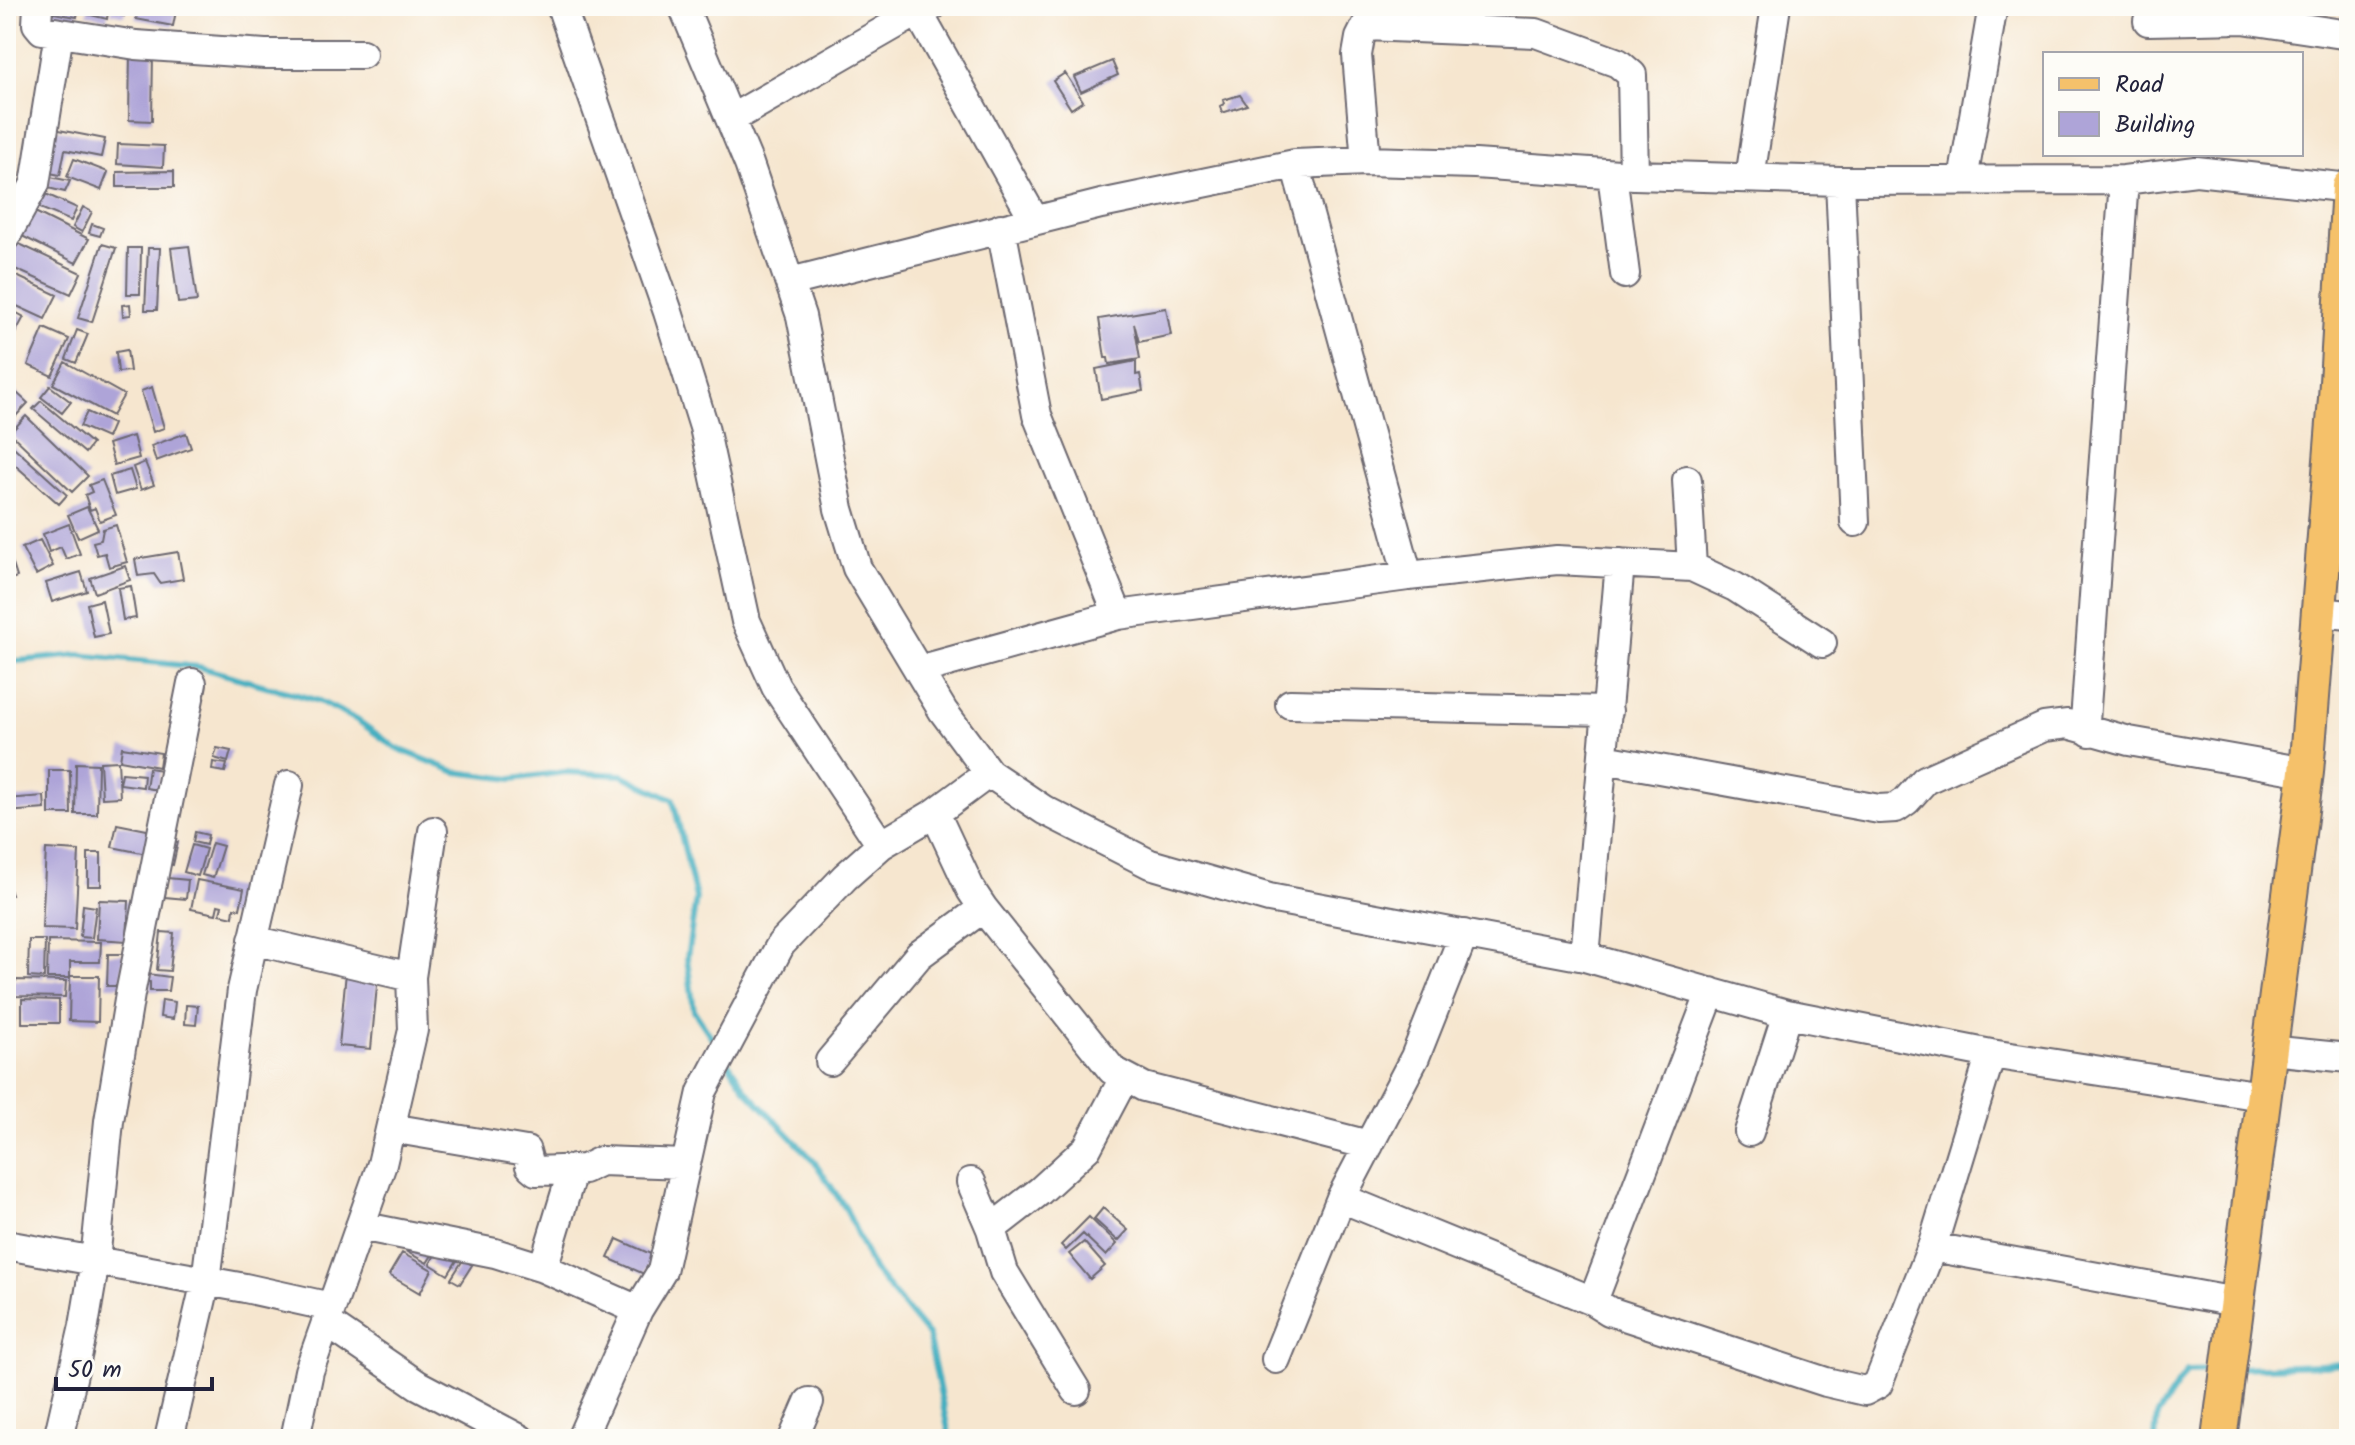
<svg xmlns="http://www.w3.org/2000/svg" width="2355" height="1445" viewBox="0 0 2355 1445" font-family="Kalam,sans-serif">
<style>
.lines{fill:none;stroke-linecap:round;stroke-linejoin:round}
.stream{stroke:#42aec0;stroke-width:6}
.building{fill:#aea4d8}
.minor-casing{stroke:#6c676f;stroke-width:32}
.major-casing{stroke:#6c676f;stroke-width:38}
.minor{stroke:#fff;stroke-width:28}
.major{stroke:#f5c16b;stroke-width:34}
</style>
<rect width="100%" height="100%" fill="#fdfcf7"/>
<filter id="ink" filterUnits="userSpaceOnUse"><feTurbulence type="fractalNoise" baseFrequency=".0125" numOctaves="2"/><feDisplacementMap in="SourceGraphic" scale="16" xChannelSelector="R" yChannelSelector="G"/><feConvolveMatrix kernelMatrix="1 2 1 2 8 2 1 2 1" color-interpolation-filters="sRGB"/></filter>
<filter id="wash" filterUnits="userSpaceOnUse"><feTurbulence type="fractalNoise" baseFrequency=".006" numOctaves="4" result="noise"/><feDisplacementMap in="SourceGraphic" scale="32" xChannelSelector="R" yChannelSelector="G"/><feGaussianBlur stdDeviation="1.8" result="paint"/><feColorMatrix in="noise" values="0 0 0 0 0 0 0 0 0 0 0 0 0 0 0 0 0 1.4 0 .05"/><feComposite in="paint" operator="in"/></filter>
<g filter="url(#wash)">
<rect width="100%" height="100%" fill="#f6e6cf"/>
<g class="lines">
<path class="stream" d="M6 662 79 655 199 667 319 701 357 720 396 748 456 772 512 779 565 772 622 775 673 800 696 898 687 958 694 1011 716 1044
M727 1061 746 1090 814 1161 846 1209 873 1269 928 1335 950 1439
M2237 1368 2349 1364
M2155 1439 2157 1416 2187 1371 2218 1370"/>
</g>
<g id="blocks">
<path class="building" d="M55 6H79L77 17 53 13Z
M89 6H109L107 19 87 14Z
M113 6H126L124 16 111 13Z
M139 6H177L173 26 136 19Z
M130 51 153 52 152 121 129 120Z
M1112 61 1118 75 1081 92 1074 77Z
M1065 73 1083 101 1071 109 1053 81Z
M1240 95 1247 105 1222 113 1220 106 1224 104 1223 100Z
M54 129 105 139 101 157 65 150 60 175 45 172Z
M118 144 164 146 163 167 117 164Z
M74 159 108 172 101 190 67 177Z
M174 171V187H117V172Z
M50 177 70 181 65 192 48 188Z
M39 191 77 208 71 221 33 205Z
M83 207 92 212 82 232 73 227Z
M31 210 89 239 76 263 18 234Z
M92 224 103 228 100 236 89 233Z
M13 241 81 273 71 294 6 265V255Z
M102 244 116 248 92 322 78 318Z
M189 246 197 301 178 303 171 248Z
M128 248H141L140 294H127Z
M148 248H160L157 310H145Z
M6 271 57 295 45 319 6 301Z
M130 304 131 315 123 316 122 305Z
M6 307 24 317 6 350Z
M1166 308 1171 335 1139 342 1134 323 1140 359 1109 364 1108 358H1105L1099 319Z
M44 328 69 339 52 376 28 365Z
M77 330 88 334 76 363 66 359Z
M127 350 130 371 118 372 116 352Z
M1136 361V375L1140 374 1143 391 1101 399 1096 369Z
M65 362 124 395 112 416 53 384Z
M6 383 28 403 13 419 6 413Z
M50 386 71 402 62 413 41 397Z
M152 387 164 428 153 432 141 391Z
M41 401 92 444 85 453 33 409Z
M87 412 113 424 107 438 80 426Z
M26 416 88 476 72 492 10 433Z
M186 433 191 448 156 461 151 446Z
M133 436 139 458 114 465 108 444Z
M6 440 67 495 59 504 6 457Z
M145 462 154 485 141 490 133 467Z
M130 470 136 489 115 495 110 476Z
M102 480 116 515 100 521 95 508 90 510 85 495 92 492 89 485Z
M87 507 98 529 78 538 68 515Z
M69 524 80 554 66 559 61 547 49 552 43 534Z
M116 525 127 562 109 567 105 553 97 555 93 542 101 540 103 529Z
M40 540 53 566 36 575 22 548Z
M6 543 17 577 6 581Z
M178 552 183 579 160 583 154 574 138 576 135 559Z
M125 566 130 580 95 593 90 578Z
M81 572 87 591 52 602 46 583Z
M131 586 136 618 123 620 118 588Z
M102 600 109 634 94 637 87 604Z
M122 747 161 753 159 767 120 760Z
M217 748 231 751 228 762 214 758Z
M118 761 120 797 102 798 100 762Z
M213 762 227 764 225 772 212 770Z
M76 763 98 764 97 814H75Z
M149 768 161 770 158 790 146 788Z
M49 770H70L71 814H49Z
M122 773 144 775 143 787 120 784Z
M44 796 45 809 6 812V799Z
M117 824 152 831 147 854 112 847Z
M195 832 208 835 206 845 193 842Z
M166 840 178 842 173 865 162 862Z
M212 843 223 846 213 878 202 875Z
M192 845 206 849 198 876 184 872Z
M46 849 79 851 75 929 42 928Z
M88 853H101V886H88Z
M6 878 12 895 6 896Z
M167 878 188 880 186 899 165 897Z
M197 880 244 889 240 909 234 908 233 917 220 914 222 906 218 905 216 914 191 909Z
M99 900 129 901 127 941 97 939Z
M83 905 96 907 92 938 80 937Z
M161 932 174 933 170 971 157 970Z
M29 940H45L44 978 28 977Z
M48 941 101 942 100 962H70V978H47Z
M108 954H123L122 986H107Z
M346 972 378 975 371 1049 339 1046Z
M140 973 170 977 168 991H150V982L138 980Z
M70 976H99L98 1022 69 1021Z
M13 980 66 981 65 997 13 996Z
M22 999 59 1000V1023H22Z
M162 1000 175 1002 173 1019 160 1017Z
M186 1005 198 1006 196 1025 185 1024Z
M1103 1208 1128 1230 1118 1241 1094 1219Z
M1089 1217 1117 1244 1106 1256 1083 1234 1066 1250 1061 1245Z
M617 1239 653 1255 644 1274 608 1258Z
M414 1241 434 1252 427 1263 407 1252Z
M1084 1242 1105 1266 1090 1279 1069 1254Z
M440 1246 459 1257 448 1275 430 1264Z
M402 1253 432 1270 420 1293 389 1275Z
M463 1260 472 1265 460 1284 451 1279Z"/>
</g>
</g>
<g filter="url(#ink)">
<use href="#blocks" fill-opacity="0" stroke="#6c676f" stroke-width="2"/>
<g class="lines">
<defs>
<path id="minor" d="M38 6 37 24 42 30 136 45 265 54H362
M561 6 668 312 704 427 746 621 776 687 881 845
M683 6 749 164 801 316 839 509 857 568 943 711 989 773 1044 810 1150 864 1269 898 1585 957 1787 1014 1991 1054 2262 1096
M918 12 1034 219
M2148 21 2243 19 2349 35
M1366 26 1536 33 1618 63 1632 75 1634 175
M731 119 910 16 932 6
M1366 161 1357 55 1360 38 1376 6
M1295 164 1408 576
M1612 174 1625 274
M1750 178 1776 6
M1963 180 1993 6
M1840 181 1855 522
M1001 228 1037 415 1118 615
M6 236 35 184 59 33
M790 282 1101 204 1295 164 1366 161 1475 164 1634 175 1840 181 2124 180 2196 171 2349 188
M1687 480 1692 567
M2319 612 2349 615
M919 670 1118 615 1408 576 1557 560 1692 567 1735 587 1822 643
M1290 704 1608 711
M2090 732 2085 721 2124 180
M1604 759 1879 809 1896 808 1906 801 1925 780 2044 727 2068 724 2129 741 2306 772
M935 813 971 890 983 908 1112 1070 1144 1087 1369 1145
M253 940 411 977
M1585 957 1620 563
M2269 1050 2349 1058
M830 1061 919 955 983 908
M391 1128 526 1151 530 1166 536 1171 584 1169 601 1161 685 1164
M1749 1132 1787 1014
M971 1182 991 1229 1004 1272 1076 1390
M1341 1198 1593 1301 1609 1311 1826 1382 1865 1391 1878 1384 1932 1247 1991 1054
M360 1226 495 1253 543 1268 638 1310
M991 1229 1040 1191 1087 1148 1124 1078
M6 1245 245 1288 331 1307
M1932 1247 2236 1302
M543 1268 573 1169
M1593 1301 1711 992
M326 1322 418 1385 520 1439
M1276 1359 1341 1198 1415 1057 1464 934
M58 1439 84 1326 95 1261 109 1121 130 994 192 683
M169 1439 206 1281 242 990 289 785
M295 1439 309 1371 382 1164 413 1030 411 977 433 831
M581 1439 638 1310 662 1271 702 1092 781 944 845 877 881 845 935 813 989 773
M793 1439 809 1402"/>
<path id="major" d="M2219 1439 2306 772 2336 398 2349 187"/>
</defs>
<use href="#minor" class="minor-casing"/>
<use href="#major" class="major-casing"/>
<use href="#minor" class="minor"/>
<use href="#major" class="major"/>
</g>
</g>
<rect width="2355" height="1445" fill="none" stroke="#fdfcf7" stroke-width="32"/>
<rect x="2043" y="52" width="260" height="104" fill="#fdfcf7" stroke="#a5a5ac" stroke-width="2"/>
<rect x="2059" y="78" width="40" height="12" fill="#f5c16b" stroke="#a5a5ac" stroke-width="2"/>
<text x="2115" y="92" font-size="24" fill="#22223b">Road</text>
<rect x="2059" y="112" width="40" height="24" fill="#aea4d8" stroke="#a5a5ac" stroke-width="2"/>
<text x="2115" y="132" font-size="24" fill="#22223b">Building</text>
<path d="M56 1377v12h156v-12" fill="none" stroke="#22223b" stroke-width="4"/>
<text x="68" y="1377" font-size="24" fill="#22223b" stroke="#fdfcf7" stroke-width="6" paint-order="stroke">50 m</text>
</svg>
